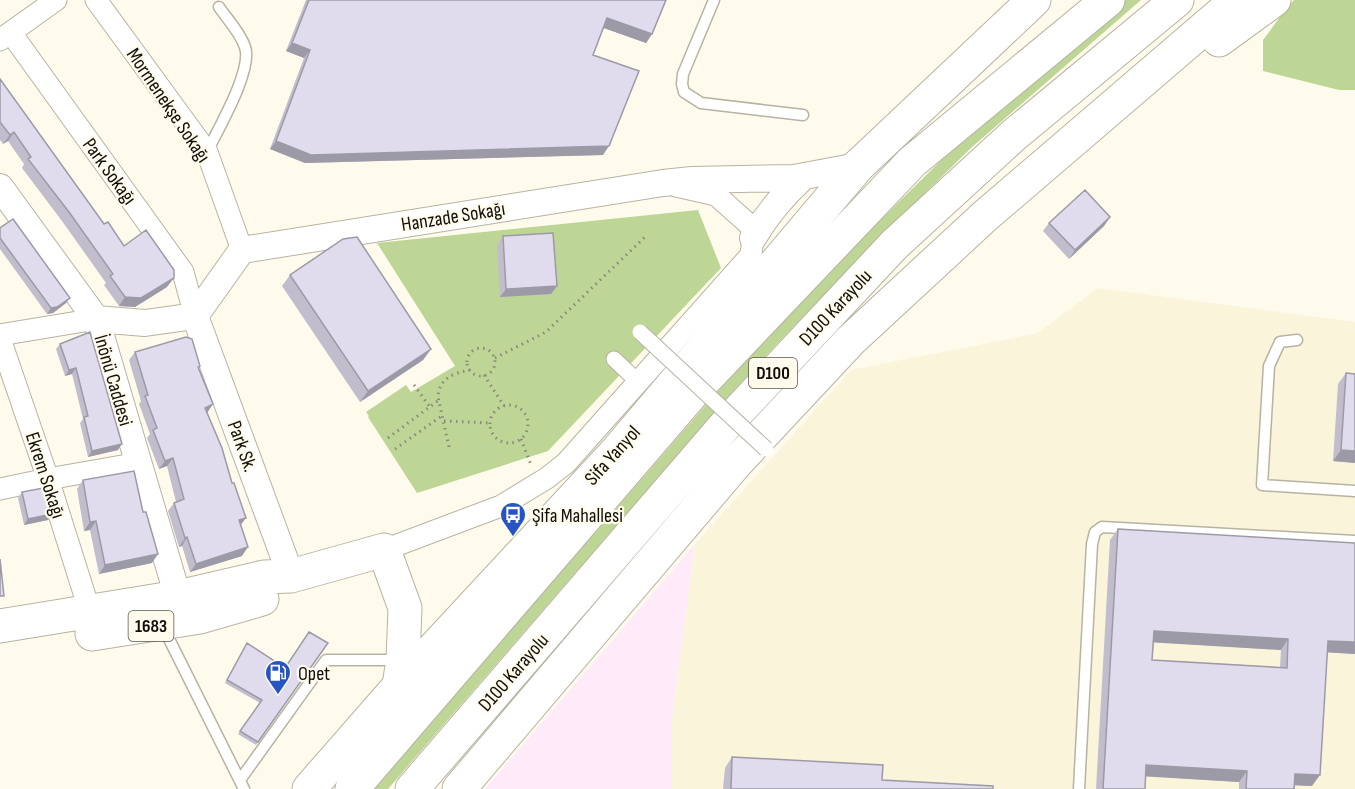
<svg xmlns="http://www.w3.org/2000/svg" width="1355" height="789" viewBox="0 0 1355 789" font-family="'Sofia Sans Condensed',sans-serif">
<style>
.commercial{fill:#feeaf9}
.built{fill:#faf4da}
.green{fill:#bdd595}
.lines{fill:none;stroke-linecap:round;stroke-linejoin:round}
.service-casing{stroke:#b7b3a2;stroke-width:13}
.pedestrian-casing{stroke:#b7b3a2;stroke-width:17}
.minor-casing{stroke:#b7b3a2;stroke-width:23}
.tertiary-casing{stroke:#b7b3a2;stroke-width:28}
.primary-casing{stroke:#b7b3a2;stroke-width:35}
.trunk-casing{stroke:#b7b3a2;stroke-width:35}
.path{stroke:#8b887e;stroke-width:3;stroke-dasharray:1.5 4.5;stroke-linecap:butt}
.service{stroke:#fff;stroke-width:10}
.pedestrian{stroke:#fff;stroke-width:15}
.minor{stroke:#fff;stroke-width:21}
.tertiary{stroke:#fff;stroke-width:26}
.primary{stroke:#fff;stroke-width:33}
.trunk{stroke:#fff;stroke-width:33}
.pedestrian-bridge-casing{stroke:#b7b3a2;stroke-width:17;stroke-linecap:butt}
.pedestrian-bridge{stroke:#fff;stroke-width:15}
.wall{fill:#c1bdcd;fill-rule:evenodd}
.shaded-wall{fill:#9d9aa7}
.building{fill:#e0dcee;stroke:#9d9aa7;stroke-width:1.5;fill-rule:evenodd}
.labels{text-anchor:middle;stroke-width:4.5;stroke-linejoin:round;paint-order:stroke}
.shield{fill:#fffbec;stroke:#57554c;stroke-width:1.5}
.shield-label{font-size:18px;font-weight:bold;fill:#0f0e08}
.street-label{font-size:20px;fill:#0f0e08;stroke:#fffbec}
.poi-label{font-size:20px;fill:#0f0e08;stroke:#fffbec;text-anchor:start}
</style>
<rect width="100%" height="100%" fill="#fffbec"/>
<path class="commercial" d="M695 544 671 727V789H485Z"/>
<path class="built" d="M1098 288 1355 322V789H671V727L695 544 851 370 1038 333Z"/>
<path class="green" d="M1119 0H1141L971 148 877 240 776 345 725 400 388 789H373L756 347 859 241 969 133Z
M1294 0H1355V90H1339L1263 71V40L1289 5Z
M698 210 721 268 548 451 417 493 368 417 369 416 366 412 406 385 411 392 455 366 377 243Z"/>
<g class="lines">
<defs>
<path id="service" d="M714 0 683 74 682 84 684 92 701 103 803 115
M207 152C218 129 253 70 245 47 240 32 227 19 219 7
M1297 340 1280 342 1269 366 1262 485 1355 491
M163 627 244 789
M240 780 326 660H400
M1079 789 1092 544 1095 532 1102 527 1355 541"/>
<path id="pedestrian" d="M614 359 638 382"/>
<path id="minor" d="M96 0 207 152 242 250
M11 33 183 272 195 316
M0 40 56 0
M0 335 96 319
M0 339 48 479 90 612
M0 489 48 479 139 463
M384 550 501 506 547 478 566 463 751 255 754 229 716 195 676 186"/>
<path id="tertiary" d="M0 187 96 319 178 597
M753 238C767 214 783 195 804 176
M195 316 242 250 663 183 692 180 794 178 858 166
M195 316 291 576
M96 319 145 323 195 316"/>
<path id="primary" d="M0 626 178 597 264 577 291 576 384 550 405 608 403 660 399 686
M92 634 200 617 262 599
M309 789 399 686 617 451 858 166"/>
<path id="trunk" d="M1219 40 1274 0
M858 166 1034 0
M352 789 695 390 912 162 1108 0
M412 789 729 421 894 245 1014 135 1177 0
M459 789 736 463 850 341 985 216 1237 0"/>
</defs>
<use href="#service" class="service-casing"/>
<use href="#pedestrian" class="pedestrian-casing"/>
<use href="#minor" class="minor-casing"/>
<use href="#tertiary" class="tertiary-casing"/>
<use href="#primary" class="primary-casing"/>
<use href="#trunk" class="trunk-casing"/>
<path class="path" d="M467 362a14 14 0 1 1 28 0a14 14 0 1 1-28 0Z
M495 358 546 332 647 235
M484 375 504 406
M414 385 430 407
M490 424a19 19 0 1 1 38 0a19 19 0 1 1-38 0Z
M444 421 490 423
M388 438 439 400
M521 439 531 465
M449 447 438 397C439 378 454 373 470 370
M395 449 443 415"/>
<use href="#service" class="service"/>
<use href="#pedestrian" class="pedestrian"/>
<use href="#minor" class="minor"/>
<use href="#tertiary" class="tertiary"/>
<use href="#primary" class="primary"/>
<use href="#trunk" class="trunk"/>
<defs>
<path id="pedestrian-bridge" d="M640 332 766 449"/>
</defs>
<use href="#pedestrian-bridge" class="pedestrian-bridge-casing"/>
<use href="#pedestrian-bridge" class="pedestrian-bridge"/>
</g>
<path class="wall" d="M306 0H666L652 34 646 43 604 28 593 55 603 155 305 163 270 149 304 58 286 51Z
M0 79 104 224 124 246 167 287 135 307 119 306 104 285 106 283 62 221 22 168 24 164 8 141 3 144 0 140Z
M1110 217 1104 226 1069 259 1043 231 1049 223Z
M0 228 70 298 66 303 53 313 47 314 0 249Z
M503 236 557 286 551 294 500 297 497 245Z
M290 275 431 349 423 360 360 402 282 286Z
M90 332 118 450 88 457 80 423 83 419 72 374 65 376 56 349 60 344Z
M135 352 199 368 207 413 241 525 242 556 190 572 182 546 179 547 168 511 174 503 176 502 167 466 159 469 147 438 150 434 139 404 141 401 129 360Z
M1346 373 1355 374V463L1333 461 1338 384Z
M83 480 143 512 152 563 99 574 90 530 84 531 77 489Z
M22 492 52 514 48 520 24 525 18 498Z
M1118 529 1355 654 1327 652 1312 786 1295 785 1294 789H1239V782L1146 776 1145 789H1096L1110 540ZM1154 642 1281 650 1280 667 1152 660Z
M328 643 256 745 238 734 260 703 225 683 245 646 285 668Z
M732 757 882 780 993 789H723L725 768Z"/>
<path class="shaded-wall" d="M607 18 652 34 646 43 601 27Z
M292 43 310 50 304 58 286 51Z
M14 132 8 141 3 144 10 135Z
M276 141 609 146 603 155 305 163 270 149Z
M1110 217 1104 226 1069 259 1075 250Z
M174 278 167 287 135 307 119 306 125 297Z
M557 286 551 294 500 297 506 289Z
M70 298 66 303 53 313 47 314 51 308Z
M431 349 423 360 360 402 368 391Z
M76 368 72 374 65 376 69 370Z
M213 404 207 413 205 408Z
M122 444 118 450 88 457 92 451Z
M1341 450 1355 451V463L1333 461Z
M173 458 167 466 159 469 165 461Z
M52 514 48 520 24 525 28 519Z
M246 518 240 526 239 520Z
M96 521 90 530 84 531 90 522Z
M187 537 182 546 179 547 185 538Z
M248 547 242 556 190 572 196 564Z
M158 554 152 563 99 574 105 565Z
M1154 631 1288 639 1281 650 1146 642Z
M1328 641 1355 642V654L1320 652Z
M1146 765 1247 771 1239 782 1139 776Z
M1295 774 1320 775 1312 786 1287 785Z"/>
<path class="building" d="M309 0H666L652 34 607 18 593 55 639 71 609 146 311 155 276 141 310 50 292 43Z
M0 79 104 224 108 222 124 246 146 230 174 270V278L141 298 125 297 110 276 113 274 69 212 28 159 31 157 14 132 10 135 0 122Z
M1085 190 1110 217 1075 250 1049 223Z
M13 219 70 298 57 307 51 308 0 238V228Z
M553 233 557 286 506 289 503 236Z
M357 237 431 349 368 391 290 275 343 239Z
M90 332 122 444 92 451 84 417 88 416 76 368 69 370 60 344Z
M186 337 192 339 200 366 198 367 213 404 205 408 222 448 232 483H234L246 518 239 520 248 547 196 564 187 537 185 538 174 503 184 499 173 458 165 461 153 430 157 428 145 396 148 395 135 352Z
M1346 373 1355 374V451L1341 450Z
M134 471 143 512H146L158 554 105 565 96 521 90 522 83 480Z
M43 488 52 514 28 519 22 492Z
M1118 529 1355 543V642L1328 641 1320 775 1295 774 1294 789H1246L1247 771 1146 765 1145 789H1103ZM1154 631 1288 639 1287 668 1152 660Z
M0 559 4 596H0Z
M309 632 328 643 258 742 240 731 262 700 227 680 247 643 285 668Z
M732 757 883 765 882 780 993 786V789H731Z"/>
<defs>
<symbol id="bus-pin" viewBox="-11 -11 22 30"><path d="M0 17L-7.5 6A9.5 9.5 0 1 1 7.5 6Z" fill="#2754c3" stroke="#fffbec"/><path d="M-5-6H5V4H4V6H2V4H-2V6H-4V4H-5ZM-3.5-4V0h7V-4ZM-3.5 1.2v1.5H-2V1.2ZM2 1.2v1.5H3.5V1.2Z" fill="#fff"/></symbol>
<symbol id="fuel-pin" viewBox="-11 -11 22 30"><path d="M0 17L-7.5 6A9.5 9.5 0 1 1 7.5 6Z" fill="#2754c3" stroke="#fffbec"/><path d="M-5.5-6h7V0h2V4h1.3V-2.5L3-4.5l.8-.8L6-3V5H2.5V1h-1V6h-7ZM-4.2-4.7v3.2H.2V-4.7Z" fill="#fff"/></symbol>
</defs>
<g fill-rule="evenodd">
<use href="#bus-pin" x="498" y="500" width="30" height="40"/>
<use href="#fuel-pin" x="263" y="658" width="30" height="40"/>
</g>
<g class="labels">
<g class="shield">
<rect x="749" y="358" width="48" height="30" rx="4.5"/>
<rect x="128.5" y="611" width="45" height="30" rx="4.5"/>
</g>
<g class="shield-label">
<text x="773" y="379">D100</text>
<text x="151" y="632">1683</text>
</g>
<g class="street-label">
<text transform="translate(169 105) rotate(56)" y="7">Mormenekşe Sokağı</text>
<text transform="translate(110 171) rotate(54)" y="7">Park Sokağı</text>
<text transform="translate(453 216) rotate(-9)" y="7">Hanzade Sokağı</text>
<text transform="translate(835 307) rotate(-47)" y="7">D100 Karayolu</text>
<text transform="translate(114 380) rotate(74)" y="7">İnönü Caddesi</text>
<text transform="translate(243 446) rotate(70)" y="7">Park Sk.</text>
<text transform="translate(612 455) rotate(-48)" y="7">Sifa Yanyol</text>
<text transform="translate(46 475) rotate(72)" y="7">Ekrem Sokağı</text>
<text transform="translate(513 672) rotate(-49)" y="7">D100 Karayolu</text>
</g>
<g class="poi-label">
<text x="532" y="522">Şifa Mahallesi</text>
<text x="298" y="680">Opet</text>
</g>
</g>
</svg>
